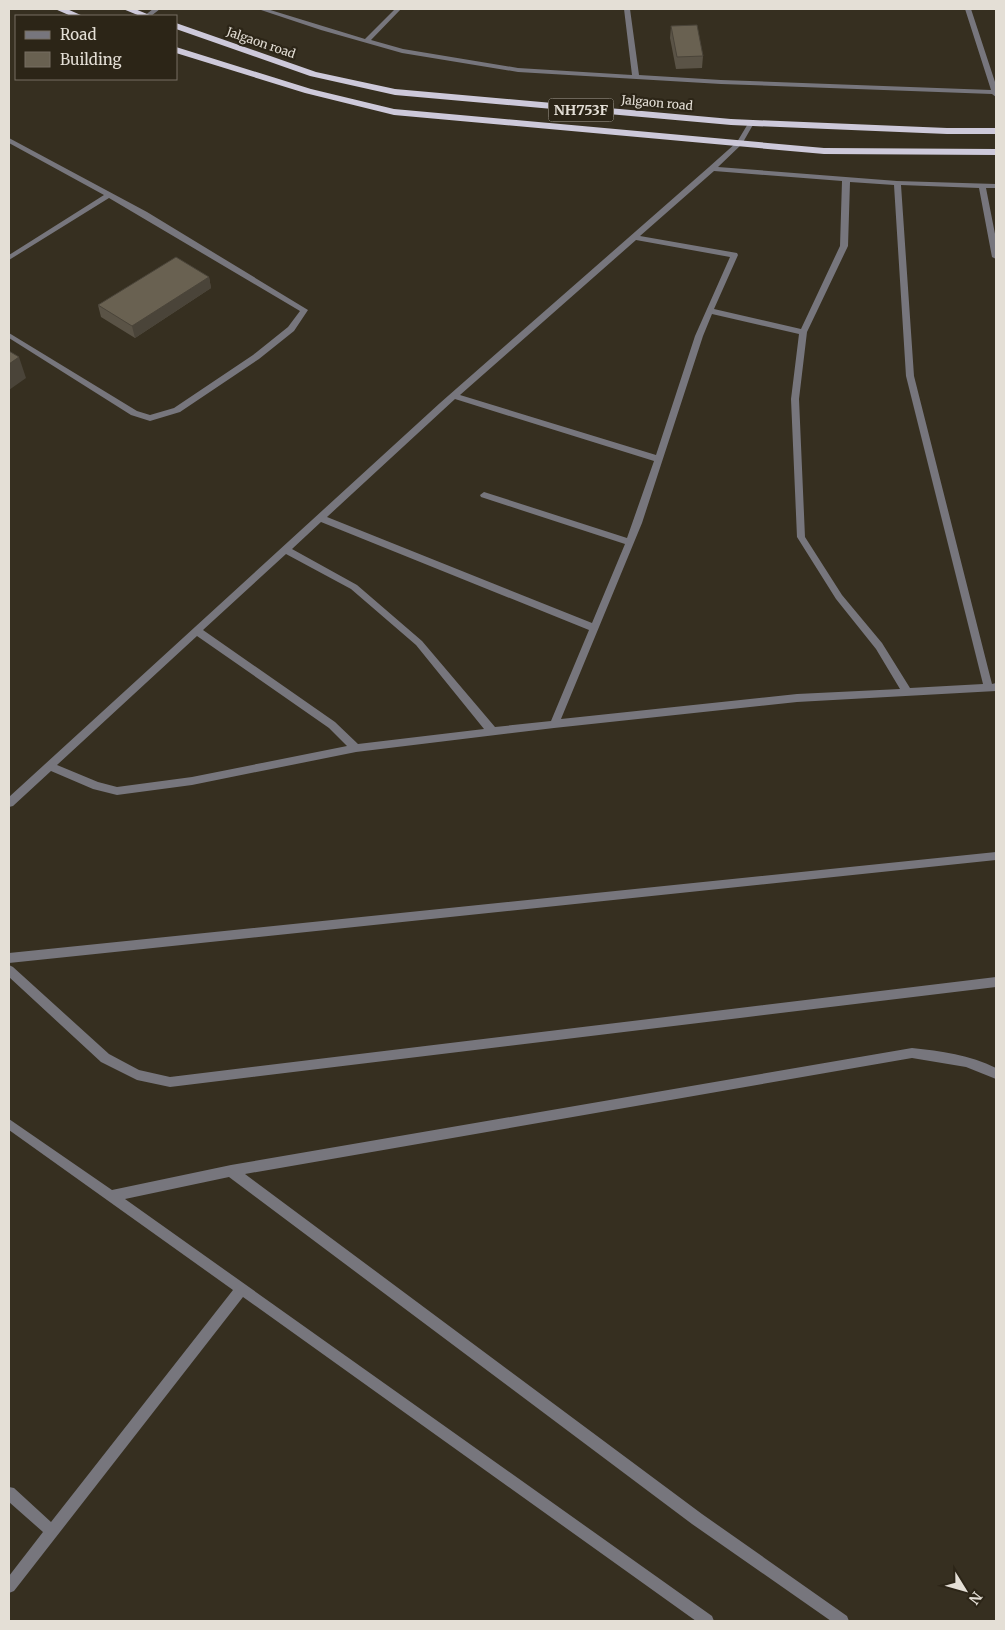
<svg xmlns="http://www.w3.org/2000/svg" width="1005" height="1630" viewBox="0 0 1005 1630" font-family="Merriweather,serif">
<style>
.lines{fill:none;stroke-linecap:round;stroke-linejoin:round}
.service{fill:#77767d;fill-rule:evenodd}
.minor{fill:#77767d;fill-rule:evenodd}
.trunk{fill:#cdc9da;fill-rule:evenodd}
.wall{fill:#5a5346}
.shaded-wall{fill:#4a4439}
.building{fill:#696151;stroke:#4a4439}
.labels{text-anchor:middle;stroke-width:4.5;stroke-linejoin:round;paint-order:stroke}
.far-street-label{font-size:12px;fill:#e4dfd6;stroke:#2c2517}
.shield{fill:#2c2517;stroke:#ada79d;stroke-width:1}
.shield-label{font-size:14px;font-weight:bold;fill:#e4dfd6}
</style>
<rect width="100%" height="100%" fill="#362f20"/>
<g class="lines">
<path class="service" d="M9 138 147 212 308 310 294 331 259 359 180 412 150 421 131 415 9 338V333L137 411 150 415 174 408 253 355 288 327 300 311 109 198 9 260V255L104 195 9 143Z
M9 965 13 967 109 1054 139 1070 170 1077 996 977V987L170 1087 137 1080 101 1062 9 977Z
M912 1048C941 1051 970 1055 996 1068V1079L966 1067 912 1058 245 1174 702 1514 847 1616 849 1621H831L692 1524 229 1177 125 1199 712 1616 714 1621H696L243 1297 14 1591 9 1593V1576L43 1532 9 1502V1487L14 1488 51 1522 233 1290 9 1130V1119L112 1190 231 1165Z"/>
<path class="minor" d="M153 9H160L151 16H144Z
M258 9H267L365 39 395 9H401L371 40 403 49 518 68 632 75 624 9H630L639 75 721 80 991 90 965 9H971L996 85V97L992 94 721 84 518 72 402 53 321 30Z
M749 122 754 123 742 144 718 167 897 181 996 184V188H986L996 239V259L992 257 979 188 901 185 914 376 992 684 996 683V691L797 702 554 728 356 752 192 785 117 795 93 789 51 771 13 806 9 807V797L440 403 709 167 737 142ZM714 171 842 181 840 246 801 329 714 309 738 255 737 253 640 236ZM850 182 894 185 906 376 983 684 910 688 882 643 842 595 805 537 799 399 807 332 848 246ZM636 240 730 257 695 336 656 455 460 395ZM712 314 799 334 791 399 797 537 836 599 876 649 900 689 797 694 561 719 642 523 703 336ZM455 399 654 461 627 538 484 492 480 495 481 497 625 544 592 623 327 517ZM321 522 589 630 551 721 495 727 422 641 357 585 292 549ZM286 554 351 589 416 645 484 729 358 744 335 722 203 630ZM197 636 329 728 347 746 192 777 117 787 98 782 57 765Z
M996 852V860L9 963V953Z"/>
<path class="trunk" d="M55 9H67L83 16H71Z
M123 9H135L152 16H140Z
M176 23 316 72 395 89 731 119 947 128H996V134H947L731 125 395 95 310 76 176 29Z
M176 47 311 89 394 109 824 148 996 149V155L824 154 394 115 305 93 176 53Z"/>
</g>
<path class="wall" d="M671 26 703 56 702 68 676 69 670 38Z
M209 277 211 288 135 338 101 317 98 305Z"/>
<path class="shaded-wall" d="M209 277 211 288 135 338 132 326Z
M19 357 26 378 9 390V364Z"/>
<path class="building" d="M697 25 703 56 677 57 671 26Z
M176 257 209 277 132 326 98 305Z
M9 351 19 357 9 364Z"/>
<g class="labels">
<g class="far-street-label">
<text transform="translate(261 43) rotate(19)" y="4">Jalgaon road</text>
<text transform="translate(657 103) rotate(5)" y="4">Jalgaon road</text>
</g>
<rect class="shield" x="548.5" y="98.5" width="65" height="23" rx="4"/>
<g class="shield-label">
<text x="581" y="115">NH753F</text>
</g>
</g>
<rect width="1005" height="1630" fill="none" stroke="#e4dfd6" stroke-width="20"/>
<rect x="15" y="15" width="162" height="65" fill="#2c2517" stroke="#766f63"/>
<rect x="25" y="31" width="25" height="8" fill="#77767d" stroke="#766f63"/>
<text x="60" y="40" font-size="15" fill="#e4dfd6">Road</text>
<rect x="25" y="52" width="25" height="15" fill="#696151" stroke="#766f63"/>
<text x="60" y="65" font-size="15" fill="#e4dfd6">Building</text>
<g transform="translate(965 1590) rotate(127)" stroke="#2c2517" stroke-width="4" paint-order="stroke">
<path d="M0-4L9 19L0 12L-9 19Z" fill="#e4dfd6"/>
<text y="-8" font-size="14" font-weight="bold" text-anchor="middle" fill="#e4dfd6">N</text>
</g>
</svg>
